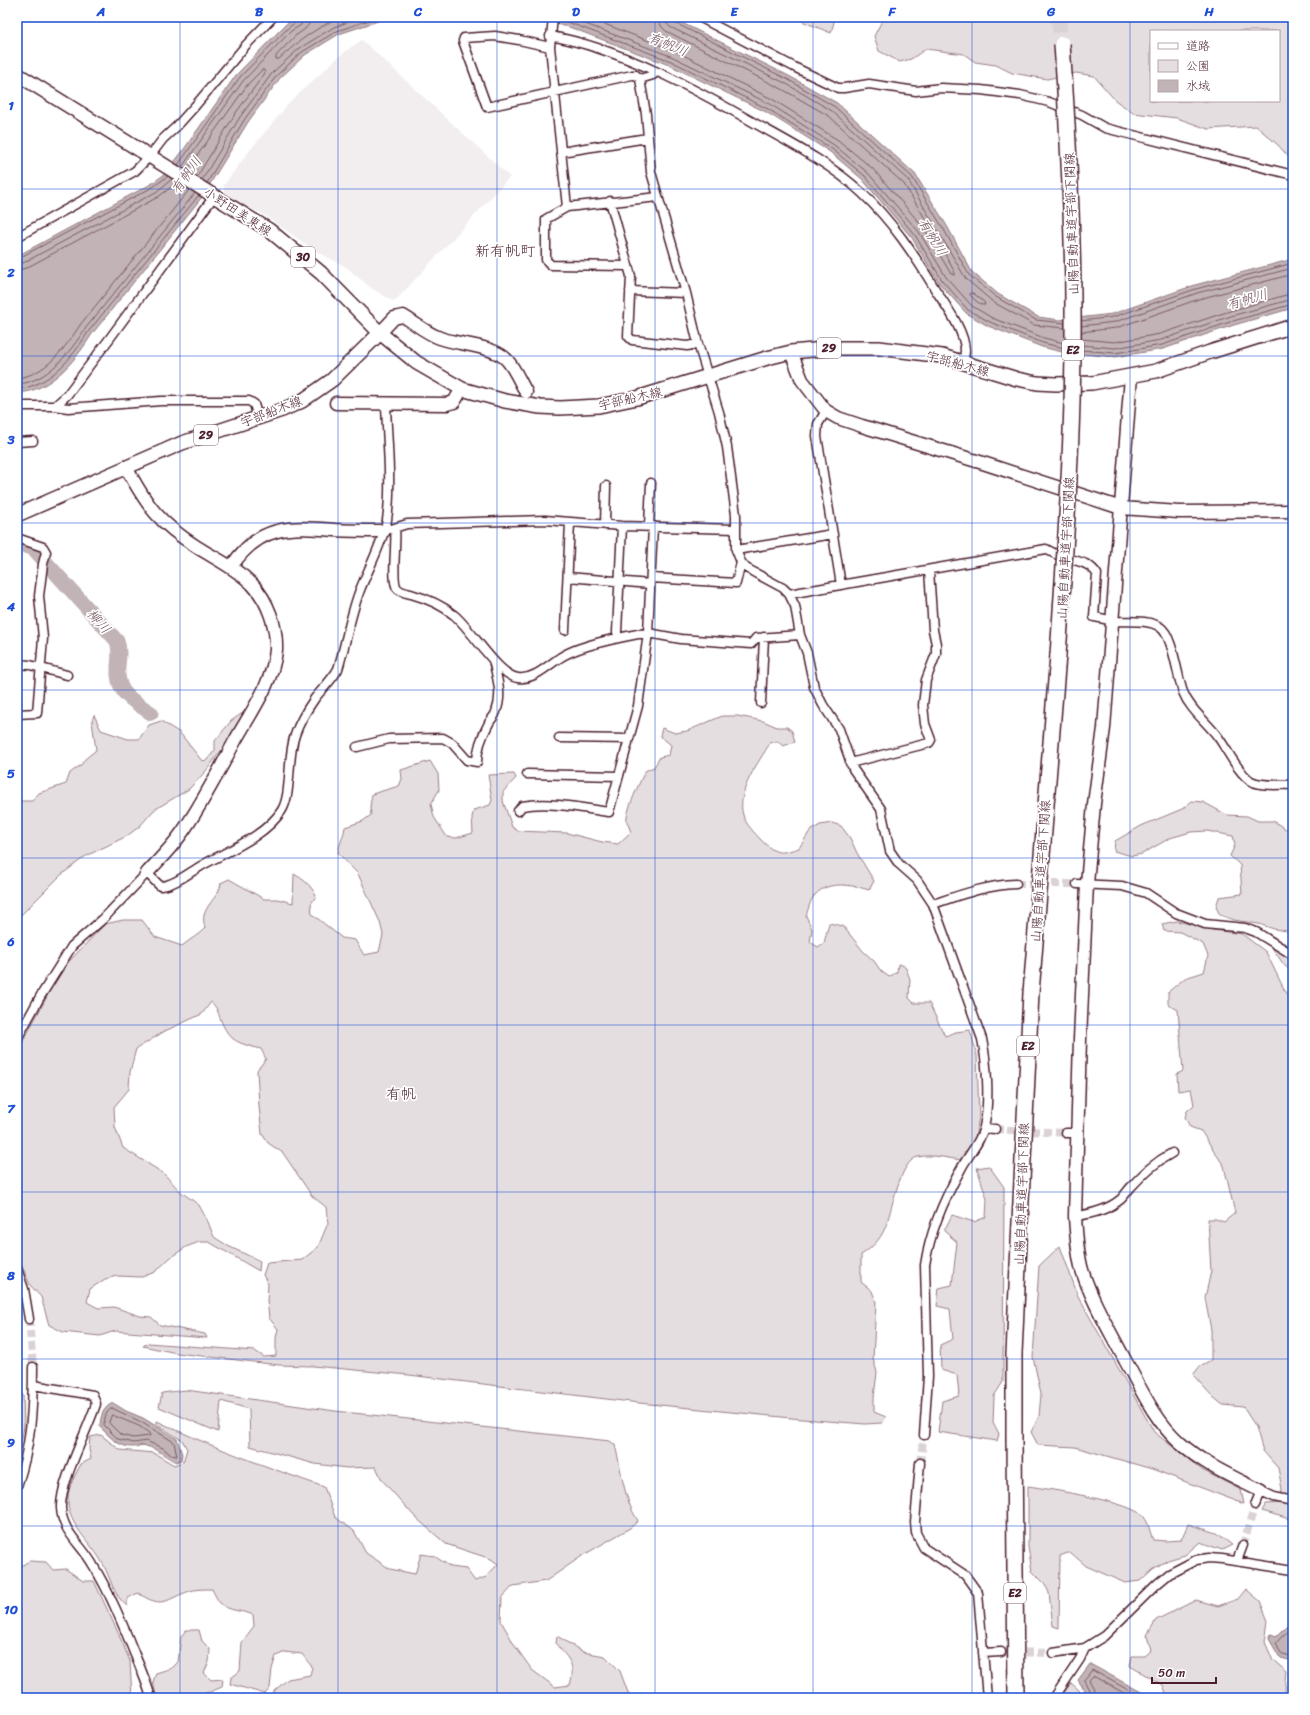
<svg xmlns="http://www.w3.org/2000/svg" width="1310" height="1715" viewBox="0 0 1310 1715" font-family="Sriracha,'Klee One',sans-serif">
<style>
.built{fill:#f2eeef}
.green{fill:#e5dee0;stroke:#987e86;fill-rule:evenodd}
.water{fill:#c1b3b6;stroke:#91787e}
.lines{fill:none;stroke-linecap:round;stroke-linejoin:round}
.shore{stroke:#7a5a63;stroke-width:1}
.river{stroke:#c1b3b6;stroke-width:15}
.street-tunnel{stroke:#dbd2d5;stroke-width:8;stroke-dasharray:8 4;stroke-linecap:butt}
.highway-tunnel{stroke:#dbd2d5;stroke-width:15;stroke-dasharray:15 8;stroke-linecap:butt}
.street-casing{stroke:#4a1f2b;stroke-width:11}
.secondary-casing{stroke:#4a1f2b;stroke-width:15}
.primary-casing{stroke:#4a1f2b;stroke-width:16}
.highway-casing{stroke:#4a1f2b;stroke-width:18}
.street{stroke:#fff;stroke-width:8}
.secondary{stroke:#fff;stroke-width:12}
.primary{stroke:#fff;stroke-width:13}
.highway{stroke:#fff;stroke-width:15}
.highway-bridge-casing{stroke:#4a1f2b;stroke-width:18;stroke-linecap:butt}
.highway-bridge{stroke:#fff;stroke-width:15}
.grid{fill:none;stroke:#1d4ed8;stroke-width:1;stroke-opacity:0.55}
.labels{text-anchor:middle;stroke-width:3.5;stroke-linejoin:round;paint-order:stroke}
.shield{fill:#fff;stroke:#80626b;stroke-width:1}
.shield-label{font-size:12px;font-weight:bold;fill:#4a1f2b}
.street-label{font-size:13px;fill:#4a1f2b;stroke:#fff}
.water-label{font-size:14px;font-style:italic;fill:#74535c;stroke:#fff}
.quarter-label{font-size:15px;fill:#4a1f2b;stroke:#fff}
.neatline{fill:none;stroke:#1d4ed8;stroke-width:1.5}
.grid-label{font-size:13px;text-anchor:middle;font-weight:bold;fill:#1d4ed8}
</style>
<rect width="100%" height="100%" fill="#fff"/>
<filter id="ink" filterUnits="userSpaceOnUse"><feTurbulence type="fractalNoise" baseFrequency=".025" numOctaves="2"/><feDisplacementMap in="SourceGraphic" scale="8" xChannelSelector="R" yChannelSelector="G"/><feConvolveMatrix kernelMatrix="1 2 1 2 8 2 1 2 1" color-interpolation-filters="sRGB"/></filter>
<g filter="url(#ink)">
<path class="built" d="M362 40 510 177 397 299 393 301 371 288 346 267 314 250 261 213 239 203 224 194V185L246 155 290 102 335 60 351 47Z"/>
<path class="green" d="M792 17H832L834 22 831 33Z
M884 17H1293V162L1278 145 1256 126 1208 129 1177 118 1133 113 1115 100 1094 76 1076 73 1047 79 1012 73 996 65 975 62 964 54 926 49 911 59 900 62 879 51 874 36ZM1151 31H1279V101H1151Z
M244 712 226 744 206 771 189 789 154 810 140 826 127 836 86 856 61 875 17 919V801H32L39 793 66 784 70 773 81 765 85 759 96 750 92 721 94 715 101 730 128 739H139L149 725 161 721 180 733 202 761 207 760 215 750V741L231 721Z
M722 716H738L763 721 777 727H787L792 731 795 742 783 746 777 741 770 743C759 762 736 791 743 815 746 825 755 833 761 840 777 855 779 854 799 848L810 831 820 825 832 823 841 826 850 838 857 853 874 881 869 890C852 885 828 880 815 895 810 900 808 910 806 916L812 929 810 942 818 947 824 943 829 923 843 926 863 951 874 961 881 971 889 977 897 972 898 964 905 966 910 979 909 998 914 1003H929L945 1036 956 1032 970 1030 977 1055 979 1117 975 1139 961 1160C947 1158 932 1154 918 1157 899 1161 892 1212 885 1228 880 1240 872 1248 861 1255V1282L872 1291 876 1302 873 1359 877 1372 874 1397V1412L886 1417 882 1423 865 1424 802 1419 639 1403 409 1375 313 1366 279 1365 177 1353 143 1346 148 1343 255 1351 264 1357 276 1356V1338L278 1329 269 1318 267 1301 268 1284 263 1275 267 1263 302 1260 318 1247 328 1223 326 1207 312 1196 283 1153 268 1143 262 1134 259 1106 257 1070 266 1059 261 1049C238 1043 229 1042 220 1018 218 1012 216 1006 211 1002L202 1014 165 1031 136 1049 130 1072 129 1089 114 1107 115 1127 123 1148 163 1173 181 1192 199 1205 208 1222 214 1237 228 1246 260 1261 259 1271 209 1242H199L186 1247 171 1257 155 1272 142 1277 117 1276 105 1279 90 1289 87 1302 98 1308 114 1307 140 1316 151 1317 160 1325 205 1334 207 1338 115 1331 100 1336 63 1332 49 1325 41 1297 30 1285 17 1254V1163L20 1137 17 1088 18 1051 61 970 76 954 105 924 123 920H142L155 937 182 946C190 939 199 935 205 928 204 924 203 918 204 915 208 902 220 895 221 883L229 879 264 899H277L293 903 294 874C303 879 312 886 316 896L311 904 312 914 342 938 355 940 364 955 379 952 383 935 380 922 358 874 338 853C339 844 344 836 345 827L363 821 371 815 370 807 372 794 399 786 402 779 401 770 430 761 438 774 439 790 431 804 434 817 447 837 456 838 473 833 472 817 474 810 490 805 492 800 488 775 514 774 516 778 503 792V801L512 827 518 831 567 833 602 842 618 844 631 832C630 829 628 825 627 822 625 812 640 782 645 771L654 767 660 757 669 755 671 745 660 736 662 728 675 733 687 731Z
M1192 801 1203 802 1227 815 1247 816 1258 821H1273L1289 831 1293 830V932L1274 929 1259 924 1234 920 1220 915 1216 907 1219 897 1242 894 1240 865 1230 856 1235 845 1233 836 1207 831 1191 832 1170 838 1142 854 1132 856 1114 851 1115 841 1141 826 1182 809Z
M1177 921 1213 930 1242 934 1266 952 1293 1008V1520L1262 1511 1266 1504 1280 1503 1282 1489 1278 1468 1263 1451 1256 1427 1243 1407 1223 1405 1213 1397 1193 1375 1200 1366 1211 1360V1330L1205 1298 1211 1271 1208 1219H1216L1224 1222 1235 1213 1224 1166 1201 1131 1190 1127 1185 1117 1187 1111 1194 1105 1191 1089 1178 1091 1177 1074 1183 1071 1178 1010 1168 1004V992L1185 978 1204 972 1208 956 1203 944 1180 932 1164 931 1162 924Z
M1283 943 1293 947V973L1284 965 1273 949Z
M989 1166 1004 1187 1003 1382 994 1396 993 1422 999 1434 997 1441 938 1432 942 1401 959 1396 957 1375 941 1370 940 1345 953 1339 950 1309 937 1306 939 1288 952 1285 957 1242 944 1231 952 1215 974 1222 986 1217 987 1199 977 1168Z
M1060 1246 1078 1296 1154 1432 1202 1470 1241 1490 1244 1504 1152 1469 1075 1447 1038 1445 1031 1432 1039 1416 1041 1394 1033 1357 1039 1266Z
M186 1390 335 1411 610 1441 615 1445C622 1471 623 1498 638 1521L630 1528 582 1556 546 1581 513 1586 502 1598 501 1621 515 1646 532 1670 555 1687 570 1685C576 1663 569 1660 556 1644L557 1636 583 1652 605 1656 620 1671 630 1698H273L274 1691 288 1679 310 1675 312 1667 302 1654 285 1652 276 1656 272 1669 270 1688 265 1694 230 1684 231 1678 240 1671 242 1642 254 1626 253 1615C243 1610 229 1612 220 1603 217 1600 214 1593 212 1589 205 1589 196 1589 190 1591 165 1599 164 1610 138 1593L128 1598 127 1606C113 1595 111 1579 103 1564 92 1543 66 1524 68 1498 68 1486 76 1474 81 1464L91 1459 89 1449 90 1437 101 1435 120 1450 154 1453 174 1465 183 1462 187 1449 182 1440 157 1425V1421C211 1447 267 1467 324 1487L335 1517 354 1531 366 1553 390 1569 415 1574 421 1554 434 1556 451 1567 466 1569 475 1581 486 1577 498 1564 491 1559 446 1544 415 1517 382 1480 376 1467 347 1468 315 1464 250 1446 249 1409 221 1401 218 1432 159 1407 162 1393Z
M17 1391 23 1395 24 1426 17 1465Z
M1028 1486C1049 1489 1134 1502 1144 1517 1149 1523 1150 1533 1153 1540L1166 1541 1181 1540 1188 1524 1217 1533 1232 1545 1222 1550 1200 1542 1185 1555 1168 1560 1153 1569 1140 1581 1125 1583 1086 1566 1070 1552 1060 1556 1059 1628 1053 1626 1049 1593 1045 1584 1032 1571 1028 1547Z
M29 1561 46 1562 53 1570 66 1569 83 1581H94L115 1626 130 1661 132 1698H17V1569Z
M1246 1589 1260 1601 1268 1621 1265 1642 1273 1661 1287 1673 1285 1690 1289 1698H1168L1163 1685 1130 1666 1132 1656H1144L1151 1650 1147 1635 1156 1620 1196 1600 1218 1606 1238 1599Z
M186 1630H199L202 1641 210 1649 209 1662 204 1673 211 1680 223 1679 222 1687 210 1692 198 1694 193 1698H157L153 1682 156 1673 172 1668 178 1662 181 1637Z
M1071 1683 1080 1691 1077 1698H1060Z"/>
<path class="water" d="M297 17H407L381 20 339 34 305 55 280 78 248 122 202 197 92 334C76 360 50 392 17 393V256L151 184 165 174 182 152 236 75 286 24Z
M524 17H670L789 76 837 103 915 174 947 226 972 272 998 294 1038 317 1060 320 1112 314 1195 285 1293 259V308L1234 325 1163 349 1115 357 1062 352 1042 347 988 326 966 313 939 283 912 238 862 179 830 152 766 112 669 65 569 27Z
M113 1403 126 1411 143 1418 177 1439 182 1454 181 1460 176 1462C165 1457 158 1449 146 1446 141 1444 138 1447 134 1447 119 1448 110 1437 100 1427 100 1417 103 1407 113 1403Z
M1293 1620V1663L1292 1661 1280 1658 1269 1639 1271 1635 1276 1637Z
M1090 1664 1143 1693 1153 1694V1698H1083L1085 1691 1078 1680Z"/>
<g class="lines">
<path class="shore" d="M310 17 309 24 305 29 295 36 276 56V59H279C297 42 319 25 343 17
M567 17 673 57 770 104 834 145 868 173 919 232 946 277 972 306 992 318 1044 338 1064 343
M586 17 675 51 772 99 838 140 873 169 924 228 951 274 955 275V273L934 233 904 184 829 116 782 89 666 31 661 26 659 17
M665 17 666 23 670 27 785 83 832 111 908 180 966 279 993 302 1034 325 1064 328
M670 17 673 22 787 79 835 107 912 177 943 228 969 275 996 297 1036 320 1064 323
M558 20 570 23 671 61 768 109 832 149 865 176 915 235 942 280 968 310 990 322 1043 343 1064 348
M178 165 240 77 288 28 297 21 299 17
M182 167 243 81 291 31 301 25 304 17
M187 170 248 84 262 70H264L265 73 235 114 197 177
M202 180 240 117 273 72 300 48 334 27 362 17
M207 183 244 120 277 75 302 52 337 31 378 17
M17 259 153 187 168 176
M17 264 23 263 156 192 172 179
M17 270 26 268 158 197 178 182
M971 293H973L984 302 985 305H982L976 301 970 295Z
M1081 321 1113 317 1196 289 1293 263
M1081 326 1115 322 1197 293 1293 268
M1081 332 1116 328 1199 299 1293 274
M1081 339 1115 342 1160 334 1230 311 1293 293
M1081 345 1115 348 1161 340 1231 316 1293 299
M1081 350 1115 353 1162 345 1233 321 1293 304
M17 378C46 375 65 348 80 325L189 190
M17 384C47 383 70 352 85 329L195 193
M17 389C49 387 73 357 88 332L199 195
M112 1408 141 1422 174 1442 177 1456 171 1455 163 1448 146 1441 134 1443 118 1439 104 1425C104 1419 106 1411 112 1408Z
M112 1415 139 1426 149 1433 150 1436 133 1438 121 1435 109 1423Z
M1293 1625 1276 1643 1282 1654 1293 1657
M1087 1698 1089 1690 1084 1680 1092 1670 1141 1697 1148 1698
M1092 1698 1094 1689 1089 1680 1093 1676 1133 1698"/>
<path class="river" d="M17 544 33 548 117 641C120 649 119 657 118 666 116 694 131 699 151 713"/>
<path class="street-tunnel" d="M1016 884H1077
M995 1129 1066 1133
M29 1319 33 1367
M920 1463 924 1435
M1243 1545 1255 1505
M1001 1652 1053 1653"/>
<path class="highway-tunnel" d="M1058 17 1062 44"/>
<defs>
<path id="street" d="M553 17 550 47 567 207 546 219V260L551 265 628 266
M699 17 796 68 838 88H844L869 84 916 91 941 88 981 90 1020 95 1049 102 1082 115 1105 128 1293 175
M550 36C620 48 697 90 758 125 794 145 832 165 862 193 892 221 914 254 935 289 946 306 965 331 965 351 965 355 963 359 963 363
M550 47 519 40 495 36 464 38 463 41 487 107 632 75H636L640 79
M656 72 653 75 640 79 646 114 651 172 686 293 698 344 719 412 727 447 736 515V550L741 562 746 568 783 588 789 594 795 606 800 635 807 653 814 687 823 705 839 729 853 769 881 809 890 851 899 864 917 880 933 904 982 1039C987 1064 990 1101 984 1127 981 1142 968 1155 961 1169 944 1199 930 1232 925 1265L928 1376 924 1435
M561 152 647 138
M610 201 631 276 628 336 632 340 687 346 698 344
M567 207 658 197
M17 237 135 171 150 156 163 139 177 126 195 106 246 45 273 17
M630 291 686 293
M17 406H55L68 408 161 401H249L254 404 258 418
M55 406 67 395 110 338 215 195
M826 411 818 424 817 436 841 585
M17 442 33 441
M605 525 606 486
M649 526 651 483
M395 528C397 542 391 580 397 588 400 592 407 593 411 594 425 598 442 605 454 615 471 628 498 676 518 678 533 680 546 667 558 659 575 646 617 638 638 634L648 633 681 639 751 644 756 638 800 635
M391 529 407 524 545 520 622 526 736 529
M17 538 43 547 46 552 43 564 39 596 43 638 37 713 17 714
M736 550 833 534
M568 577 650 584
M651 578 736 583 741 562
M789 594 1046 549C1051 552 1055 554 1060 556 1074 561 1089 561 1097 574L1094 617C1101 618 1108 620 1115 621 1128 622 1148 619 1160 627 1173 635 1177 676 1183 692 1190 710 1207 722 1218 737 1227 749 1238 773 1251 781 1263 787 1280 784 1293 785
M565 630 570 523
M617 632 622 526
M17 664 30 665 67 675
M761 703 764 637
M559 738 629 739
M357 747 389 739 443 738 452 743 467 760 477 762C477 749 483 734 489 723 491 719 495 716 496 712 503 694 497 678 493 660
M850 763 929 743 931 740 925 724 923 705 926 680 936 654V644L933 630 929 570
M527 774 619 776
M518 811 522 806C549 801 582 808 609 812L638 706 648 633 653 526
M1077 884 1122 886 1146 893 1176 913 1205 924 1245 928 1256 932 1293 955
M933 904C960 895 987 885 1016 884
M17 1039 40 997 72 946 103 919 147 873 160 886C173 886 189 873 201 866 227 851 266 836 282 810 292 793 287 757 295 735 299 723 308 708 315 698 323 688 332 680 338 669 346 643 350 616 360 590 369 567 382 545 387 520 392 484 387 440 386 404
M984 1128 995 1129
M1066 1133H1077
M1075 1216C1093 1214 1108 1210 1121 1199 1125 1195 1128 1190 1131 1187 1144 1173 1155 1162 1172 1153
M17 1269 24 1289 29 1319
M33 1385 93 1395 96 1404C87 1432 60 1482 61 1508 62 1532 82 1545 93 1565 110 1593 123 1625 135 1655 141 1669 147 1683 151 1698
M920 1463 915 1522 916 1533 924 1548 965 1575 978 1593 987 1698
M17 1486C31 1448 33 1407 33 1367
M1255 1505 1261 1491 1274 1497 1293 1501
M1237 1561 1243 1545
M983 1653 1001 1652
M1053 1653 1085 1648 1104 1636 1157 1584 1169 1574 1196 1560 1209 1558 1222 1559 1293 1570
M1054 1698 1080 1659 1085 1648"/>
<path id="secondary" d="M380 333 394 318 403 316C415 323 426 333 440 338 459 345 493 345 507 360 515 369 520 382 526 392
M791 352 802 380 826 411 838 418 862 426 983 463 1121 508 1179 512 1293 511
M1131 376 1104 728 1094 804 1087 884 1080 1039 1075 1216C1076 1234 1077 1252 1082 1270 1092 1302 1110 1331 1125 1360 1141 1389 1155 1421 1180 1443 1203 1464 1233 1477 1261 1491
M336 403 447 404 454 402 462 389
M126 467C147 506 159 523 197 547 216 559 236 568 252 584 268 601 277 626 276 650 273 683 251 712 235 741 218 772 202 805 181 834 171 848 159 860 147 873
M231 567C259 525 289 526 335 530 351 531 368 531 384 531"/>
<path id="primary" d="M17 74 269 230 321 273 380 333 417 363 462 389 505 401 540 407 560 408 599 406 637 398 767 358 791 352 835 348H879L942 356 1017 379 1037 383 1056 384 1092 383 1156 371 1210 352 1293 326
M17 515 182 443 282 410 302 401 332 380 380 333"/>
<path id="highway" d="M1016 1698 1014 1437V1354L1019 1243 1031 993 1058 655"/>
</defs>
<use href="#street" class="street-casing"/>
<use href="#secondary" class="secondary-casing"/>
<use href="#primary" class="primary-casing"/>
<use href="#highway" class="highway-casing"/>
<use href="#street" class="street"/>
<use href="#secondary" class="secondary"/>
<use href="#primary" class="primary"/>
<use href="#highway" class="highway"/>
<defs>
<path id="highway-bridge" d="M1058 655C1066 540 1074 424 1073 308 1073 220 1068 132 1062 44"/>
</defs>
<use href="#highway-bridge" class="highway-bridge-casing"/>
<use href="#highway-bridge" class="highway-bridge"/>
</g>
</g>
<path class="grid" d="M180 17V1698M338 17V1698M497 17V1698M655 17V1698M813 17V1698M972 17V1698M1130 17V1698M17 189H1293M17 356H1293M17 523H1293M17 690H1293M17 858H1293M17 1025H1293M17 1192H1293M17 1359H1293M17 1526H1293"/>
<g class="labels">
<g class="shield">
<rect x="291" y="247" width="24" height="20" rx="3"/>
<rect x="817" y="338" width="24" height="20" rx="3"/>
<rect x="1062" y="340" width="22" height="20" rx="3"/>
<rect x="194" y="425" width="24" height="20" rx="3"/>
<rect x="1017" y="1036" width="22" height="20" rx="3"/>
<rect x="1004" y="1583" width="22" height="20" rx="3"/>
</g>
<g class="shield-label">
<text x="303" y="261">30</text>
<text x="829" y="352">29</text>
<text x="1073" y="354">E2</text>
<text x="206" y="439">29</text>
<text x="1028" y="1050">E2</text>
<text x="1015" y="1597">E2</text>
</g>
<g class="street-label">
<text transform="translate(238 211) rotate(33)" y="5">小野田美東線</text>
<text transform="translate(1071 224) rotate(-92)" y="5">山陽自動車道宇部下関線</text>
<text transform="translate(958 363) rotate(15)" y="5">宇部船木線</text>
<text transform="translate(630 398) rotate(-13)" y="5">宇部船木線</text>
<text transform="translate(271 411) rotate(-21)" y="5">宇部船木線</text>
<text transform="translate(1065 548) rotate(-87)" y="5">山陽自動車道宇部下関線</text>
<text transform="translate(1040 871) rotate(-86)" y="5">山陽自動車道宇部下関線</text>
<text transform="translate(1021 1194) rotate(-88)" y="5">山陽自動車道宇部下関線</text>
</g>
<g class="water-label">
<text transform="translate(668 44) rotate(22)" y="5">有帆川</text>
<text transform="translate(186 175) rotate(-55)" y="5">有帆川</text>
<text transform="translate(933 237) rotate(59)" y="5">有帆川</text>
<text transform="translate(1247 299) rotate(-16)" y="5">有帆川</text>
<text transform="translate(99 621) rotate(48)" y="5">柳川</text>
</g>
<g class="quarter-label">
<text x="505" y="256">新有帆町</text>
<text x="401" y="1099">有帆</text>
</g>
</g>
<rect width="1310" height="1715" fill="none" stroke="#fff" stroke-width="44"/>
<rect x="1150" y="30" width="130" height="72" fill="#ffffff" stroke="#b7a5aa"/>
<rect x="1158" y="43" width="20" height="6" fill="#ffffff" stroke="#b7a5aa"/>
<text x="1186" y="50" font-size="12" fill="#4a1f2b">道路</text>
<rect x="1158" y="60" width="20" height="12" fill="#e5dee0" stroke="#b7a5aa"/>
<text x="1186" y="70" font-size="12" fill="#4a1f2b">公園</text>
<rect x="1158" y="80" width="20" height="12" fill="#c1b3b6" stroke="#b7a5aa"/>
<text x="1186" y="90" font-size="12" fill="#4a1f2b">水域</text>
<path d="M1152 1677v6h64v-6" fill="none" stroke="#4a1f2b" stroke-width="2"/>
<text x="1158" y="1677" font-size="12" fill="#4a1f2b" stroke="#ffffff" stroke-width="3" paint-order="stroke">50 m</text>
<rect x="22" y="22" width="1266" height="1671" class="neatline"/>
<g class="grid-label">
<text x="101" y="16">A</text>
<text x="259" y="16">B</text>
<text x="418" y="16">C</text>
<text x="576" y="16">D</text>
<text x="734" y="16">E</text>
<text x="892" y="16">F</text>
<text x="1051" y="16">G</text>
<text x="1209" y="16">H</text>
<text x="11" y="110">1</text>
<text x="11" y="277">2</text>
<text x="11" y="444">3</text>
<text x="11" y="611">4</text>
<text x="11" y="778">5</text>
<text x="11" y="946">6</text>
<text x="11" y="1113">7</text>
<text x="11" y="1280">8</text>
<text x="11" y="1447">9</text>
<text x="11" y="1614">10</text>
</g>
</svg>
